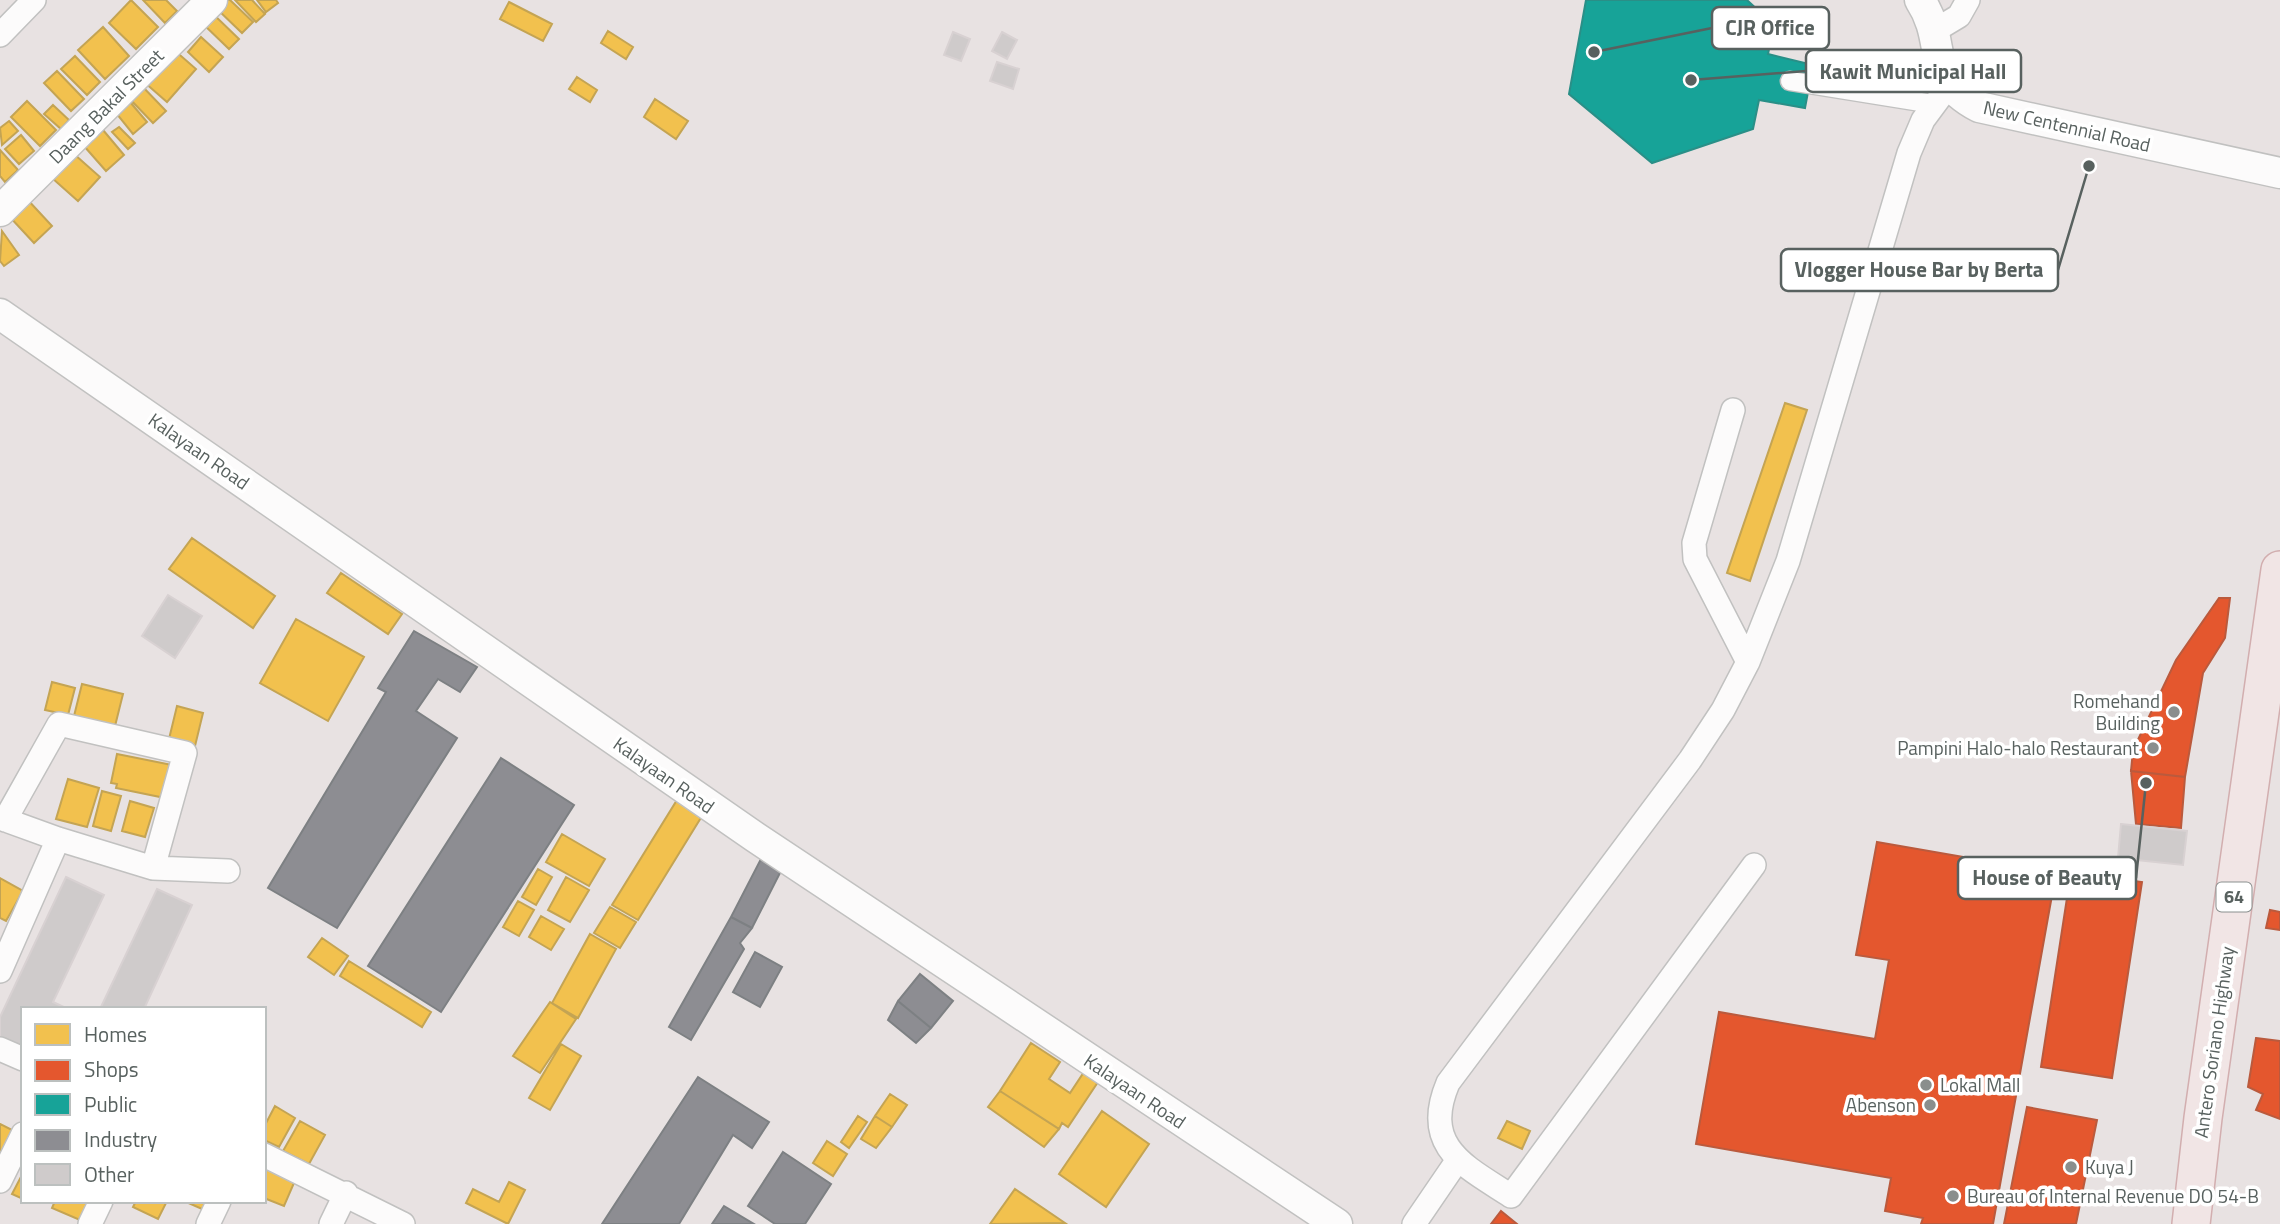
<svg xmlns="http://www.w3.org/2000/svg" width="2280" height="1224" viewBox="0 0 2280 1224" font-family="'Titillium Web',sans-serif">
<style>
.homes{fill:#f2c14e;stroke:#c4a453;stroke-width:2}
.shops{fill:#e4572e;stroke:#ba5a3d;stroke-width:2}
.public{fill:#17a398;stroke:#2a8f87;stroke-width:2}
.industry{fill:#8d8d92;stroke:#7d8083;stroke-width:2}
.building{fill:#cfcbcb;stroke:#d8d1d2;stroke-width:2}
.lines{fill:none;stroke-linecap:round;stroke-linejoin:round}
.pedestrian-casing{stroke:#c1c1c0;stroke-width:21}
.minor-casing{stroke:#c1c1c0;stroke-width:26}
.tertiary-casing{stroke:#c1c1c0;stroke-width:33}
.primary-casing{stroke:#d2aeaf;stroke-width:40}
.pedestrian{stroke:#fcfbfb;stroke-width:18}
.minor{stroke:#fcfbfb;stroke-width:23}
.tertiary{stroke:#fcfbfb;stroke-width:30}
.primary{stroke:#f1e5e5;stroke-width:37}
.poi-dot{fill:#8a8e8d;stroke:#fff;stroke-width:2.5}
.labels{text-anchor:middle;stroke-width:7;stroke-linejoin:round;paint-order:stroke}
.shield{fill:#fff;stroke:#8a908f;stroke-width:2}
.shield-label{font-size:18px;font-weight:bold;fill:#58615f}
.street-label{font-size:19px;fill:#58615f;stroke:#fff}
.poi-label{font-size:19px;fill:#58615f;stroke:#fff;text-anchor:end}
.leader{fill:none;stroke:#58615f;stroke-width:2.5}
.callout-dot{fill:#58615f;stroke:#fff;stroke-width:2.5}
.callout{fill:#fff;stroke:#58615f;stroke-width:2.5}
.callout-label{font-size:21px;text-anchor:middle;font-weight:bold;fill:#58615f}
</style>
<rect width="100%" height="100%" fill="#e8e2e2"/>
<path class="homes" d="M131 0 158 27 136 49 109 23Z
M143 0H166L177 11 165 23Z
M225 0H230L253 22 242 33 217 9Z
M235 0H252L265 14 256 22Z
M257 0H276L278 3 266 12Z
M509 2 552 24 543 41 500 19Z
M211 12 239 39 229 49 201 22Z
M103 27 129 56 105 79 78 50Z
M608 31 633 47 626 59 601 43Z
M201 37 223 57 209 72 188 52Z
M173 49 196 69 167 102 144 82Z
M75 56 100 82 87 95 61 69Z
M57 71 84 99 71 111 44 83Z
M577 77 597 90 590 102 569 89Z
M140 84 166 111 153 123 127 96Z
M655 99 688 121 676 139 644 117Z
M27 101 56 130 40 146 11 117Z
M130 102 147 122 133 134 116 113Z
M53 105 69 120 61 129 44 114Z
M9 121 18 131 2 145 0 128Z
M119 127 135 143 128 149 112 132Z
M103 130 124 155 106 171 84 146Z
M21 135 34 151 19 164 5 149Z
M0 150 18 170 5 182 0 176Z
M74 154 100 177 78 201 52 178Z
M26 198 52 226 34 243 8 215Z
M2 231 19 255 4 266 0 261Z
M1785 403 1807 410 1750 581 1727 573Z
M192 538 275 596 253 628 169 569Z
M341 573 402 614 388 634 327 593Z
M296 619 364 657 328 721 260 683Z
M52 682 75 688 68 715 45 710Z
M82 684 123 694 115 726 74 716Z
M177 706 203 713 195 746 169 739Z
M117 754 172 765 165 798 116 788 117 784 111 783Z
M68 779 99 788 87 827 56 819Z
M102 791 121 796 111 831 93 826Z
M677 800 702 816 638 920 612 905Z
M130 801 154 808 145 837 122 831Z
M562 834 605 859 589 886 546 862Z
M538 869 552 877 536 905 522 897Z
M566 877 589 890 570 922 548 910Z
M0 878 23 891 6 921 0 918Z
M518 901 534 910 519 936 503 927Z
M610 907 636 922 620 948 594 933Z
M541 916 564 929 551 950 529 937Z
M590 934 616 949 578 1018 552 1003Z
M322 938 348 956 334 975 308 957Z
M349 961 431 1012 422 1027 340 976Z
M550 1002 576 1019 540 1073 513 1056Z
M1031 1043 1060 1062 1049 1079 1070 1093 1084 1072 1098 1082 1068 1127 1062 1123 1059 1129 1000 1091Z
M561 1044 581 1056 550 1110 529 1098Z
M1000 1091 1059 1129 1044 1147 988 1107Z
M890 1094 907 1105 892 1127 875 1116Z
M275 1106 295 1118 279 1147 264 1140V1127Z
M1102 1111 1149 1144 1106 1207 1059 1174Z
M858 1116 867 1122 849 1148 841 1142Z
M875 1116 892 1127 876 1148 861 1139Z
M300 1121 325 1135 309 1164 283 1151Z
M1507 1121 1530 1131 1522 1149 1498 1138Z
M0 1124 12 1130 0 1155Z
M827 1141 847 1154 833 1176 813 1163Z
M264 1162 297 1176 284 1206 264 1198Z
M23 1173V1199L12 1194Z
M509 1182 525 1190 508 1224 466 1203 473 1189 499 1202Z
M1015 1189 1065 1223 990 1224Z
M55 1201H96L87 1223 52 1208Z
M136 1201H167L158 1219 133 1207Z
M184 1201H216L211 1213Z"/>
<path class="shops" d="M2219 598H2230L2225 638 2203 673 2185 777 2131 771 2133 750 2176 660Z
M2131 771 2185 777 2181 828 2136 824Z
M1877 842 2056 873 1993 1224H1921L1923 1218 1885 1211 1891 1178 1696 1144 1719 1012 1875 1039 1889 960 1856 955Z
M2071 872 2142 882 2112 1078 2041 1067Z
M2270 910 2280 912V930L2266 928Z
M2256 1038 2280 1041V1119L2256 1110 2263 1094 2248 1087Z
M2027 1107 2097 1120 2076 1224H2004Z
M1501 1211 1517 1224H1491Z"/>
<path class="public" d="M1586 0H1747L1774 25 1768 54 1813 65 1805 108 1759 100 1753 129 1652 163 1569 94Z"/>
<path class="industry" d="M414 631 477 667 460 692 438 679 416 711 457 738 337 928 268 888 386 692 378 688Z
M501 758 574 805 441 1012 368 966Z
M762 857 783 867 752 928 731 917Z
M731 917 752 928 740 943 744 949 691 1040 669 1027Z
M755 952 782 967 760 1007 733 992Z
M920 974 953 1001 931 1028 898 1001Z
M898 1001 931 1028 916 1043 888 1020Z
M698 1077 769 1122 752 1148 733 1135 679 1224H602Z
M783 1152 831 1184 805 1224H775L748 1206Z
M724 1206 754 1224H712Z"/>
<path class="building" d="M953 32 970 39 961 61 944 55Z
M1002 32 1017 40 1007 59 992 51Z
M997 62 1019 69 1013 89 990 81Z
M168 595 202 616 175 658 142 636Z
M2121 824 2187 831 2183 865 2118 858Z
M66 877 104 895 53 1002 68 1009H23V1047L0 1037V1017Z
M157 889 192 905 144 1009H100Z"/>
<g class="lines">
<defs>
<path id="pedestrian" d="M1790 81 1933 104"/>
<path id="minor" d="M1934 31 1959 16 1968 0
M0 35 34 0
M1733 410 1694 543 1695 559 1748 662
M0 818 58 839 153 868 228 871
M5 820 59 724 185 753 153 868
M1754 865 1511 1196C1465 1166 1421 1147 1448 1083L1690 760 1723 710 1748 662 1788 561 1909 153 1923 120 1949 85
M0 971 58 839
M0 1049 23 1059
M264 1155 403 1224
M0 1181 23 1134
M90 1224 101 1201
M208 1224 219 1201
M331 1224 346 1193
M1414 1224 1457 1161"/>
<path id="tertiary" d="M1920 0C1949 44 1922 77 1979 107L2280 173
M0 211 212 0
M0 314 755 837 1337 1224"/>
<path id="primary" d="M2191 1224 2203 1118 2280 570"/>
</defs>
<use href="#pedestrian" class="pedestrian-casing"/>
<use href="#minor" class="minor-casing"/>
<use href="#tertiary" class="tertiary-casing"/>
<use href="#primary" class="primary-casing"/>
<use href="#pedestrian" class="pedestrian"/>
<use href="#minor" class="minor"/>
<use href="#tertiary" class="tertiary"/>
<use href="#primary" class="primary"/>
</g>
<g class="poi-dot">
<circle cx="2174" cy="712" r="7"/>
<circle cx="2153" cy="748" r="7"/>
<circle cx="1926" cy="1085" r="7"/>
<circle cx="1930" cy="1105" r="7"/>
<circle cx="2071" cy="1167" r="7"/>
<circle cx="1953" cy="1196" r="7"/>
</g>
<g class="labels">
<rect class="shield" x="2216.5" y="882.5" width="35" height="29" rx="5"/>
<g class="shield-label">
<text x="2234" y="903">64</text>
</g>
<g class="street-label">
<text transform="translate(106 106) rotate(-45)" y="7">Daang Bakal Street</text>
<text transform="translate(2067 126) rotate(13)" y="7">New Centennial Road</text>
<text transform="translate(199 451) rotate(35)" y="7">Kalayaan Road</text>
<text transform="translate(664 775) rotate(35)" y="7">Kalayaan Road</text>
<text transform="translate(2214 1042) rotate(-82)" y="7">Antero Soriano Highway</text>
<text transform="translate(1135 1091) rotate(34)" y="7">Kalayaan Road</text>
</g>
<g class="poi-label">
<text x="2160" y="708">Romehand<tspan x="2160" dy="22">Building</tspan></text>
<text x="2139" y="755">Pampini Halo-halo Restaurant</text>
<text x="1940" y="1092" text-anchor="start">Lokal Mall</text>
<text x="1916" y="1112">Abenson</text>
<text x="2085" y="1174" text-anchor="start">Kuya J</text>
<text x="1967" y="1203" text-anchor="start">Bureau of Internal Revenue DO 54-B</text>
</g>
</g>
<path class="leader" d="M1594 52L1712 28M1691 80L1806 71M2089 166L2058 270M2146 783L2136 878"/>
<g class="callout-dot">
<circle cx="1594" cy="52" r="7"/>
<circle cx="1691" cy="80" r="7"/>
<circle cx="2089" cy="166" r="7"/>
<circle cx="2146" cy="783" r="7"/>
</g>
<g class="callout">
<rect x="1712" y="7" width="117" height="42" rx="7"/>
<rect x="1806" y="50" width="215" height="42" rx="7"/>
<rect x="1781" y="249" width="277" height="42" rx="7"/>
<rect x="1958" y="857" width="178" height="42" rx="7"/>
</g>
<g class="callout-label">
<text x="1770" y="35">CJR Office</text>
<text x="1913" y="79">Kawit Municipal Hall</text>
<text x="1919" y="277">Vlogger House Bar by Berta</text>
<text x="2047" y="885">House of Beauty</text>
</g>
<rect x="21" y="1007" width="245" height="196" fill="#ffffff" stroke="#bcc0bf" stroke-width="2"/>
<rect x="35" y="1024" width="35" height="21" fill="#f2c14e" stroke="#bcc0bf" stroke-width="2"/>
<text x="84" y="1042" font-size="21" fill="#58615f">Homes</text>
<rect x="35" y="1060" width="35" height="21" fill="#e4572e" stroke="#bcc0bf" stroke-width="2"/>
<text x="84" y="1077" font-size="21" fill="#58615f">Shops</text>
<rect x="35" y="1094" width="35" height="21" fill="#17a398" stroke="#bcc0bf" stroke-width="2"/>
<text x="84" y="1112" font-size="21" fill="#58615f">Public</text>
<rect x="35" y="1130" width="35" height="21" fill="#8d8d92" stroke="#bcc0bf" stroke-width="2"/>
<text x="84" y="1147" font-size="21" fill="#58615f">Industry</text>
<rect x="35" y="1164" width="35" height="21" fill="#cfcbcb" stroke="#bcc0bf" stroke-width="2"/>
<text x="84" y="1182" font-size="21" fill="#58615f">Other</text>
</svg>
